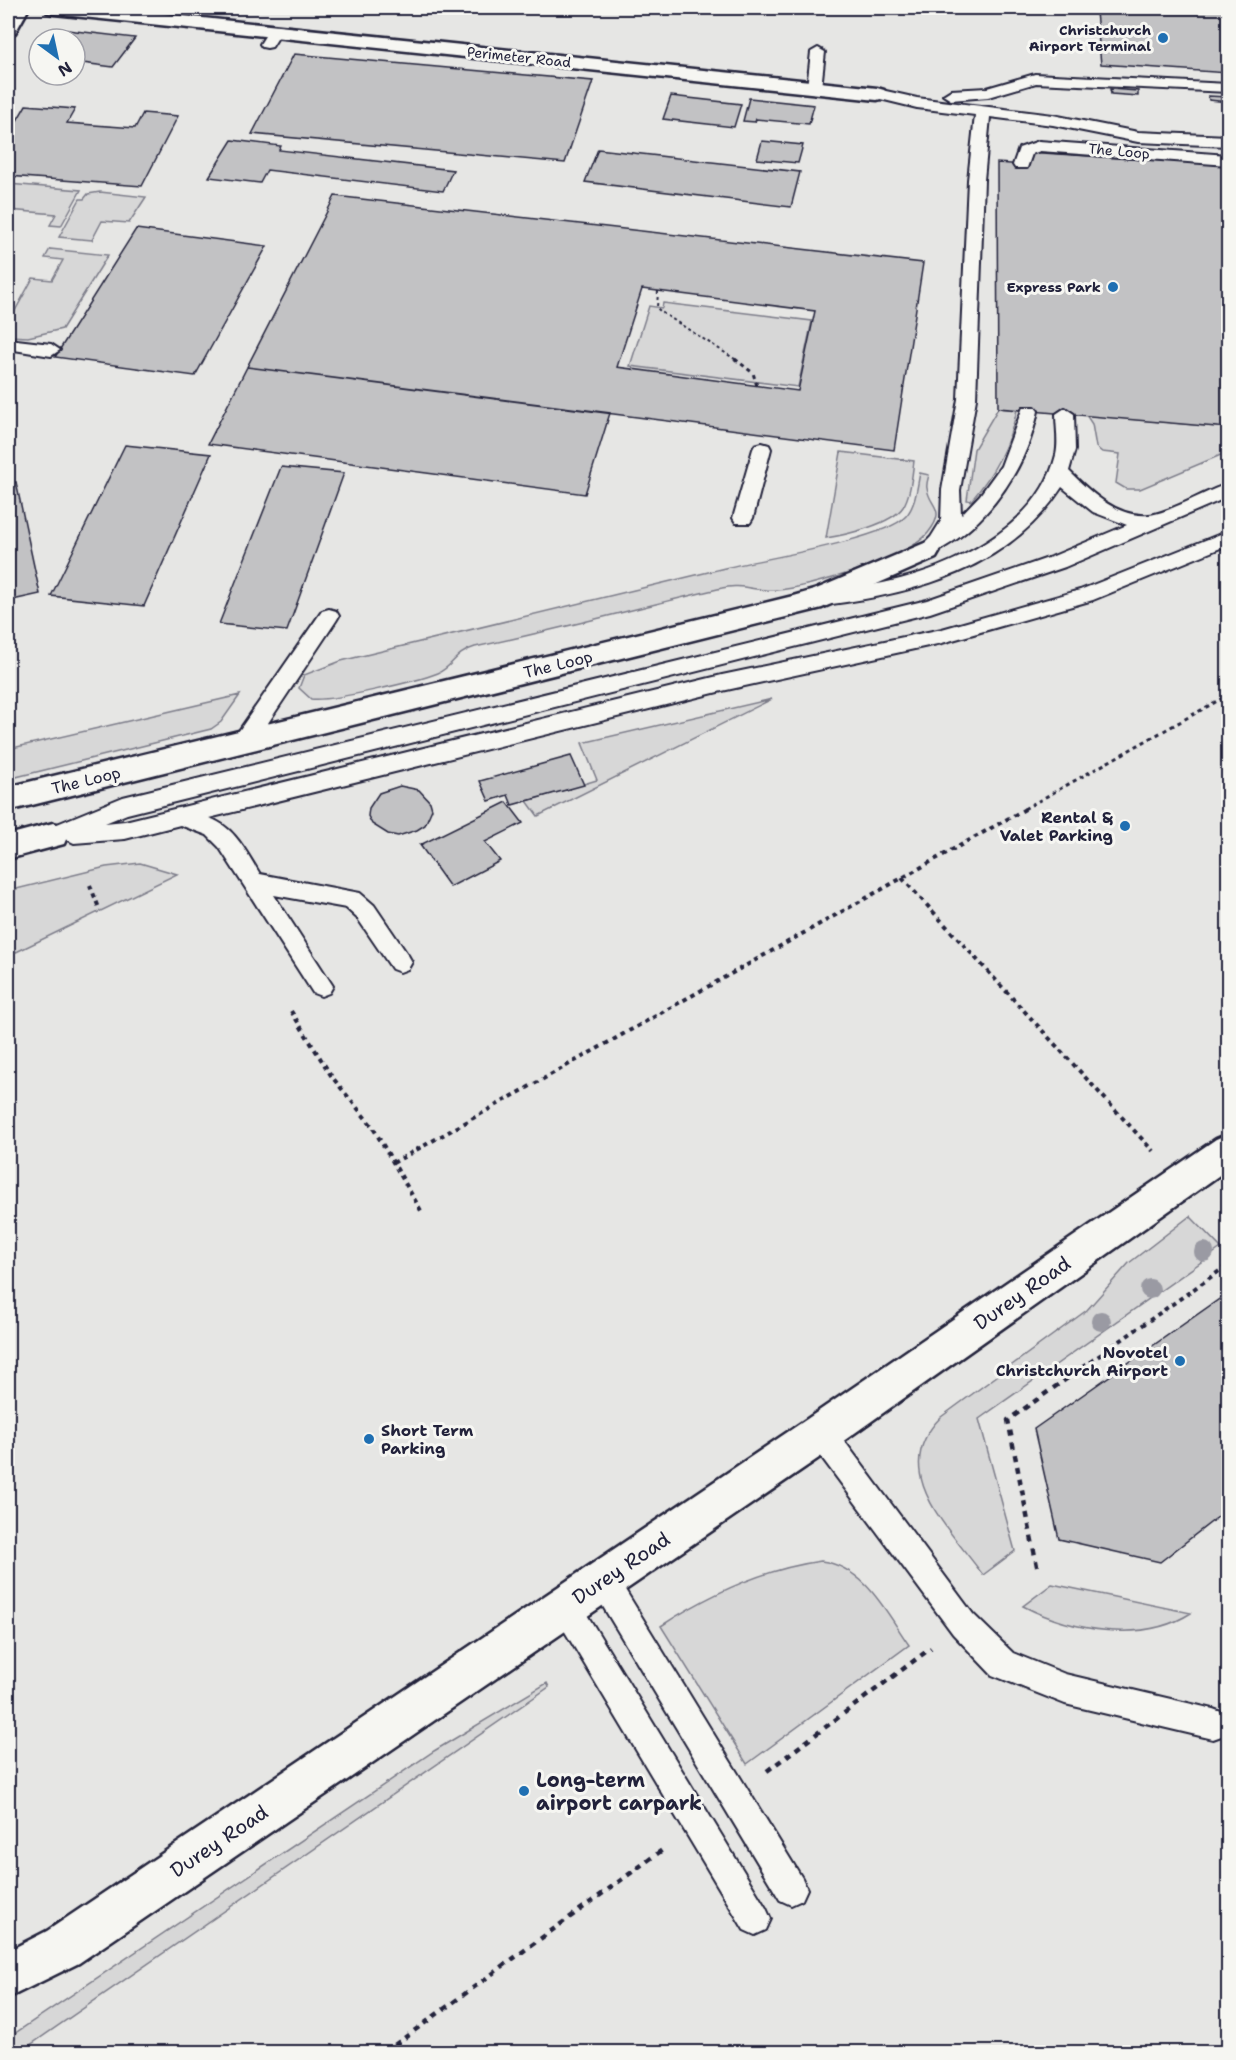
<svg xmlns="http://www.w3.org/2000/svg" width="1236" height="2060" viewBox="0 0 1236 2060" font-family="'Shantell Sans',sans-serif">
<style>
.built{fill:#e6e6e4;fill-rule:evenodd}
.green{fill:#d7d7d7;stroke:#7c7c89;stroke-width:1.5}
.building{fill:#c2c2c4;stroke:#22223b;stroke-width:1.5;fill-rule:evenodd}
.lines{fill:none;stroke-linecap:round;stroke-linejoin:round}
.service-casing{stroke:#22223b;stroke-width:4}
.minor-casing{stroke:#22223b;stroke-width:5}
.path-far3{stroke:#22223b;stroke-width:2;stroke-dasharray:3 3;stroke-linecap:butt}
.path-far2{stroke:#22223b;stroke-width:3;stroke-dasharray:4 4;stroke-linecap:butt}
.path-far1{stroke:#22223b;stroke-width:4;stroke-dasharray:4.5 4.5;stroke-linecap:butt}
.path{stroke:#22223b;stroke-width:4.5;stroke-dasharray:6 6;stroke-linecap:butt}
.service{fill:#f6f6f2;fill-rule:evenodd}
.minor{fill:#f6f6f2;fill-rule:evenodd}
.tree{fill:#9a9aa3}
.poi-dot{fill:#1f6fb2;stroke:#f6f6f2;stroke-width:2}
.labels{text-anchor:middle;stroke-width:6;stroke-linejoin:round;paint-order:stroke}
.far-poi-label{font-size:14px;font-weight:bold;fill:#22223b;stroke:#f6f6f2;text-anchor:end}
.far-street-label{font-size:14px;fill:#22223b;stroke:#f6f6f2}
.street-label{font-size:16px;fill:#22223b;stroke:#f6f6f2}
.poi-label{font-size:16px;font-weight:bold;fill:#22223b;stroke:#f6f6f2;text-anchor:end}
.near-street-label{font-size:20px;fill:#22223b;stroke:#f6f6f2}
.near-poi-label{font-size:20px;font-weight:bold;fill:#22223b;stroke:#f6f6f2;text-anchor:start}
</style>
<rect width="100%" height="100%" fill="#f6f6f2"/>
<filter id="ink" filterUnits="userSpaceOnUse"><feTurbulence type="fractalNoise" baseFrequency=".0167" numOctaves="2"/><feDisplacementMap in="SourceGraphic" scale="12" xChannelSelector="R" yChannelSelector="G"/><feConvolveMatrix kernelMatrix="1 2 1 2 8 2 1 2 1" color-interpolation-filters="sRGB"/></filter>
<g filter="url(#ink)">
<path class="built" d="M8 8H1228V2052H8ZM39 39H75V75H39Z"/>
<path class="green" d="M8 184 81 190 61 226 50 225 56 214 8 210Z
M100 192 146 197 129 223 102 221 92 240 59 237 80 199H84L88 194Z
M50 249 108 255 62 329 28 337 8 336V318H11L33 278 52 280 63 260 45 258Z
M663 303 812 321 798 387 630 366 649 306 662 308Z
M998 408 1017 410C1009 446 994 473 971 501L967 500 974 449Z
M1086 415 1228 428V452L1140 489H1126L1116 483 1120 454 1102 452 1096 447 1092 424Z
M841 452 914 461C912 475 911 494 903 507 892 524 846 535 826 538Z
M920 473 929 475C928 479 926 484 927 488 929 507 948 508 928 533 907 559 809 588 776 590 758 592 741 583 722 588 640 607 558 630 475 647 454 653 453 667 438 673 418 681 330 702 311 699L299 688 304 675 341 661C470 630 599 598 729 567 763 559 886 539 906 516 916 505 917 487 920 473Z
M240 695 221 722 211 729 8 779V749Z
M772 699 538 816 527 801 597 780 582 743Z
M140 863 177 874 8 956V891L106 867Z
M1190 1216 1221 1248 979 1419 1015 1551 983 1575C949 1528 886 1471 941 1417L1087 1310 1129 1263Z
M821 1561C865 1567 886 1612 909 1645L747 1764 661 1626C710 1594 763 1569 821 1561Z
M1052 1584 1191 1613C1143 1644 1072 1631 1023 1606Z
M547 1683 549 1687 20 2052H8V2038L434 1751Z"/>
<path class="building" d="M1055 8H1228V73L1101 64 1096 12Z
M67 30 135 38 113 67 75 62V39H60Z
M294 54 593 81 565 163 252 134Z
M1110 89 1138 91V96L1111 94Z
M671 96 741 104 734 127 663 119Z
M1208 96 1228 97V102L1209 100Z
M749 98 814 105 809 124 756 119 755 122 743 121Z
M26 105 75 109 67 123 135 128 143 113 178 116 142 186 8 176V136Z
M232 140 281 146 279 150 453 170 443 191 267 170 260 183 209 177Z
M762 141 803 145 798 163 757 159Z
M598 149 800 172 791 207 585 182Z
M1027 152 1228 165V428L998 408 997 163 1026 165Z
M335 196 923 263 894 450 247 367ZM642 289 815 311 798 391 617 367Z
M136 229 267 246 195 376 55 357Z
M247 367 610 413 585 494 208 444Z
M125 445 211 454 144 606 51 596Z
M281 467 344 473 287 631 219 624Z
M16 482 40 594 8 601V484Z
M571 756 584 785 512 805 508 795 489 801 480 781Z
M400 786 419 790 430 802 432 809 425 825 417 830 398 836 388 834 372 824 368 816 369 808 379 793Z
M507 802 523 823 485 842 500 861 450 887 420 845Z
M1228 1293V1509L1160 1562 1059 1539 1034 1429Z"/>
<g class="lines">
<defs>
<path id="service" d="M275 27 282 31 272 47 267 48 262 47 260 44 270 28Z
M818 48 825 52 821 88 814 92 807 88 811 52Z
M1035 74 1228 84V92L1036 83 988 97 951 100 943 95 951 90 987 88Z
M877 89 917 98 1053 115 1138 132 1228 136V146L1138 142 1053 125 990 117 984 180 976 399 960 490 961 515 980 495 1001 466 1023 407H1035L1038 411C1027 466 991 520 943 548 937 552 934 556 927 558L920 556 917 551 931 537 941 521 942 490 958 399 968 180 975 115 917 108 872 97 869 94Z
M1039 141 1228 155V165L1040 151 1032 154 1027 168H1015L1013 165 1019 148Z
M8 339 51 344 60 350 51 356 8 349Z
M1065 408 1074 414 1075 450 1069 471C1090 492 1117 518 1149 515 1167 514 1207 490 1228 484V497L1065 567 930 613 127 814 105 823 125 821 722 675 942 629 1080 590 1228 531V545L1093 600 942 643 722 691 209 818C235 827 246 852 260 874L360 893 374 905 408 955 412 962 408 969 400 972 392 969 358 919 346 908 274 895 333 986 329 993 321 996 313 993 219 847 207 835 180 825 125 839 74 843 66 839 53 844 45 841 42 835 45 829 123 797 927 600 1051 557 1127 525 1093 512 1062 487C1009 569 915 594 824 605L817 603 814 598 817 593 824 591C844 588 864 587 883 583 950 569 1038 528 1056 455 1059 442 1056 427 1056 414Z
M762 443 769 445 771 449 753 518 750 523H736L733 518 753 449 755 445Z
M329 609 336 611 339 616 336 621 252 747 244 749 236 747 233 741 236 735 322 611Z
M821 1419 831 1423 973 1614 1013 1653 1065 1674 1213 1709 1224 1713 1228 1724 1224 1735 1213 1739 1065 1704 992 1675 953 1634 811 1443 807 1433 811 1423Z
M603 1565 613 1570 802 1878 807 1889 802 1900 791 1905 780 1900 593 1590 588 1580 593 1570Z
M565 1590 575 1595 766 1908 771 1919 766 1930 755 1935 744 1930 555 1615 550 1605 555 1595Z"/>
<path id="minor" d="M10 8H29L15 33 8 35Z
M45 8H106L877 88 884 90 887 94 884 98 877 100 54 14 47 12Z
M927 542 936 544 940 551 936 558 822 608 8 811V787L793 596 814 590Z
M53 823 64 826 68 835 64 844 8 859V835Z
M1228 1134V1169L835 1447 79 1963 8 1998V1951L47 1931 807 1419 1216 1139Z"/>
</defs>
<use href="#service" class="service-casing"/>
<use href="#minor" class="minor-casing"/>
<path class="path-far3" d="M658 291 657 308 661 312 738 361"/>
<path class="path-far2" d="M735 359 753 373 757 386
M1024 809 1228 695"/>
<path class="path-far1" d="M902 878 1153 1151
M90 885 99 908
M291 1011 332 1077 372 1126 423 1214
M393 1163 1027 808
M1083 1367 1228 1265"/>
<path class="path" d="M1037 1566 1008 1420 1086 1365
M767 1771 931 1648
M385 2052 665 1848"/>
<use href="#service" class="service"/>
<use href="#minor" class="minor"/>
</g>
<g class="tree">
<circle cx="1204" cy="1252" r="10"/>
<circle cx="1150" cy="1289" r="10"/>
<circle cx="1101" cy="1321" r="10"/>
</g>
</g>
<g class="poi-dot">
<circle cx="1163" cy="38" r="6"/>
<circle cx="1113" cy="287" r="6"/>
<circle cx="1125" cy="826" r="6"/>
<circle cx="1180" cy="1361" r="6"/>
<circle cx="369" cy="1439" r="6"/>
<circle cx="524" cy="1791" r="6"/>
</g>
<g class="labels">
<g class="far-poi-label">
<text x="1151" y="35">Christchurch<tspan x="1151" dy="16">Airport Terminal</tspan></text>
<text x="1101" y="292">Express Park</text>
</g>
<g class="far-street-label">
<text transform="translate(519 57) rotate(6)" y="5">Perimeter Road</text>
<text transform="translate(1119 151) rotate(5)" y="5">The Loop</text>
</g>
<g class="street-label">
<text transform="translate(558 664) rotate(-14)" y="6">The Loop</text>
<text transform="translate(86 780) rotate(-14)" y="6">The Loop</text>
</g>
<g class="poi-label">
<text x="1113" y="823">Rental &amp;<tspan x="1113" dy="18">Valet Parking</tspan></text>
<text x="1168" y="1358">Novotel<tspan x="1168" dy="18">Christchurch Airport</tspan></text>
<text x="381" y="1436" text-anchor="start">Short Term<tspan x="381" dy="18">Parking</tspan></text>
</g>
<g class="near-street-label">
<text transform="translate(1022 1293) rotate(-35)" y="7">Durey Road</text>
<text transform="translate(621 1568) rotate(-34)" y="7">Durey Road</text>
<text transform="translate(219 1841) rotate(-34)" y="7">Durey Road</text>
</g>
<g class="near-poi-label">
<text x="536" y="1787">Long-term<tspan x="536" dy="23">airport carpark</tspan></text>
</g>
</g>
<rect width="1236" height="2060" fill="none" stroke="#f6f6f2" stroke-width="30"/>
<rect x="15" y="15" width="1206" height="2030" fill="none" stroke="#22223b" stroke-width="2" filter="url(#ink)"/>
<g transform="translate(57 57) rotate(147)"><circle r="28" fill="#f6f6f2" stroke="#a1a1a9" stroke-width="1.5"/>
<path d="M0-4.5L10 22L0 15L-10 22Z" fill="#1f6fb2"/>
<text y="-9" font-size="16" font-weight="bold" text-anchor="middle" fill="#22223b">N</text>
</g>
</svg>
